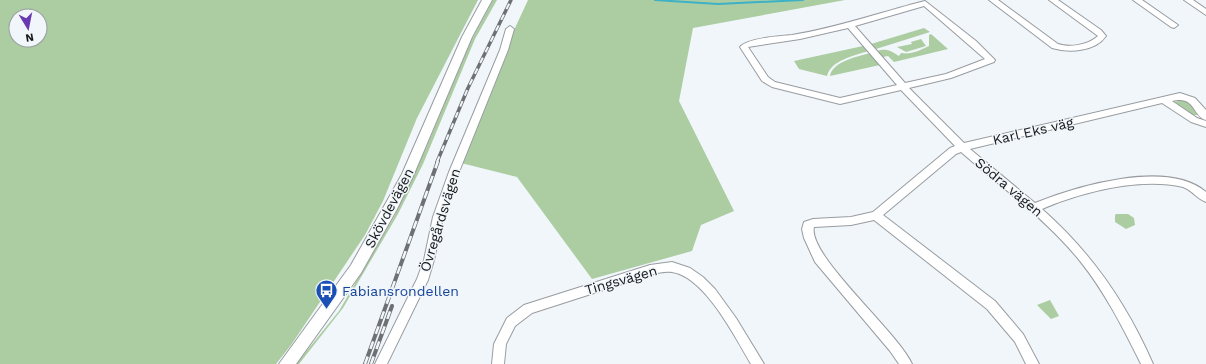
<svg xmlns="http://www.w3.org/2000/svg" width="1206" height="364" viewBox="0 0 1206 364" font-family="'Work Sans',sans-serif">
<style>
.green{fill:#abcda1;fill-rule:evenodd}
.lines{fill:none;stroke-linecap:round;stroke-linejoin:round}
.stream{stroke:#3eb1c6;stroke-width:2}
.minor-casing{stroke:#989ca0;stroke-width:2}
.major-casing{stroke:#989ca0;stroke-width:2}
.minor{fill:#fff;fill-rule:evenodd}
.major{fill:#fff;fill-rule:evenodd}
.rail-far1-casing{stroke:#6d7173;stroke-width:3.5}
.rail-casing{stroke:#6d7173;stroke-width:4}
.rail-far1{stroke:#f1f6fa;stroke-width:2;stroke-dasharray:6;stroke-linecap:butt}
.rail{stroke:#f1f6fa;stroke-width:2.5;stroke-dasharray:8;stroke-linecap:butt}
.labels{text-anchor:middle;stroke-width:3;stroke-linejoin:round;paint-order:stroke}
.street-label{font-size:14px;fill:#161819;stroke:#f1f6fa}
.transit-label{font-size:14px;fill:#164399;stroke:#f1f6fa;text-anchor:start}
</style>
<rect width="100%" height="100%" fill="#f1f6fa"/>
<path class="green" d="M0 0H478L417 118 383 201 365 235 291 345 276 364H0ZM16 16H40V40H16Z
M493 0H497L475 39 423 164 398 214 343 308 299 364H296L339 311 395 215 426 148 471 41Z
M528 0H845L693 28 679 101 734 211 701 225 692 251 592 279 517 177 461 163 509 41Z
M924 28 930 32 876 49 871 44Z
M931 34 948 49 894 62 888 56 883 57 877 51C887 48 891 51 899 56L901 53C911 55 921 50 929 46V35Z
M921 39 926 46 906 52 897 47 912 44 911 42Z
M863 46 868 51C854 56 831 60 827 76L799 69 794 61Z
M870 53 880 65 830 76C833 61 857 57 870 53Z
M1184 100 1191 104 1199 115H1191L1174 102Z
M1116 214H1128L1134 218 1135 225 1126 229 1115 222V215Z
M1050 300 1059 316 1051 319 1037 305Z"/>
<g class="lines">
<path class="stream" d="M655 0 718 4 803 0"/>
<defs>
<path id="minor" d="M989 0H998L1058 44C1070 48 1088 45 1098 36L1049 0H1058L1101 30 1106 36C1095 52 1069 53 1052 48Z
M1133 0H1142L1178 25 1174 28 1171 27Z
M1184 0H1193L1206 9V15Z
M925 1 976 41 995 60 994 62 951 78 909 88 964 143 1180 93 1195 98 1206 110V120C1192 116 1196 95 1172 101L1197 118 1206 121V127L1191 122 1162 103 970 149 1035 203C1077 186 1168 159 1206 192V202C1197 199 1192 190 1183 187 1140 177 1082 192 1042 209 1091 252 1127 304 1153 364H1141C1123 328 1105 292 1080 261 1046 219 1001 187 961 152L956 154 883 215 995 301 1023 334 1039 364H1026L1015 342 987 309 874 220 851 225 814 227C807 255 898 332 912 364H899L890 351 815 262 804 238 802 229 804 222 813 219 851 217 873 212 950 148 955 146 901 90 840 104 772 87 762 81 740 47C747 38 780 36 792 35 837 28 881 12 925 1ZM924 6 985 59 946 74 905 83 855 26ZM848 28 897 85 840 98 775 82 768 77 748 47 800 39Z
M510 26 514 29 508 50 459 172 443 217 434 260 428 280 387 364H375L417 279 424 260 433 217 449 172 500 50 506 29Z
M672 262 690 268 703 277 715 289 736 318 764 364H751C735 337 705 277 672 272 665 271 657 273 650 275L532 313 515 326 506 344 504 364H492L494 344 507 318 524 305 650 265Z"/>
<path id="major" d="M482 0H492L472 37 414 174 397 209 361 273 296 364H279L351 265 387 201 402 174 462 37Z"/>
</defs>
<use href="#minor" class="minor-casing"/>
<use href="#major" class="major-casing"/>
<use href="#minor" class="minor"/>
<use href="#major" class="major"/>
<defs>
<path id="rail-far1" d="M437 162 468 88 511 0"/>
<path id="rail" d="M365 364 438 161
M371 364 392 306"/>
</defs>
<use href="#rail-far1" class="rail-far1-casing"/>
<use href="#rail" class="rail-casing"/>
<use href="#rail-far1" class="rail-far1"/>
<use href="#rail" class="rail"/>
</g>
<defs>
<symbol id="bus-pin" viewBox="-11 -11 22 30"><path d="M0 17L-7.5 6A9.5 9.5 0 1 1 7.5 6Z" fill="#1a4fb4" stroke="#f1f6fa"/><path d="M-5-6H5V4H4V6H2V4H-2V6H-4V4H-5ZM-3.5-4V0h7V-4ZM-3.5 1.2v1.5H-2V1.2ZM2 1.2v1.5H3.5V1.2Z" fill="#fff"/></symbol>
</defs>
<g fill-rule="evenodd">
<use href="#bus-pin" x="314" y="278" width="25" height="34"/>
</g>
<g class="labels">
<g class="street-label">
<text transform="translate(1033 131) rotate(-13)" y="5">Karl Eks väg</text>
<text transform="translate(1009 187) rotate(40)" y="5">Södra vägen</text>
<text transform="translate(389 208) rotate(-62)" y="5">Skövdevägen</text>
<text transform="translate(440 220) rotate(-73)" y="5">Övregårdsvägen</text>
<text transform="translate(621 280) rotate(-16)" y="5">Tingsvägen</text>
</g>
<g class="transit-label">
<text x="342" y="296">Fabiansrondellen</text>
</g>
</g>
<g transform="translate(28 28) rotate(170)"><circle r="19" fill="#f1f6fa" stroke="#999da0"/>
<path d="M0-3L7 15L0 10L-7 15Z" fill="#6a39b1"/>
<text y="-6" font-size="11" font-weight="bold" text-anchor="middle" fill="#161819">N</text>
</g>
</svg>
